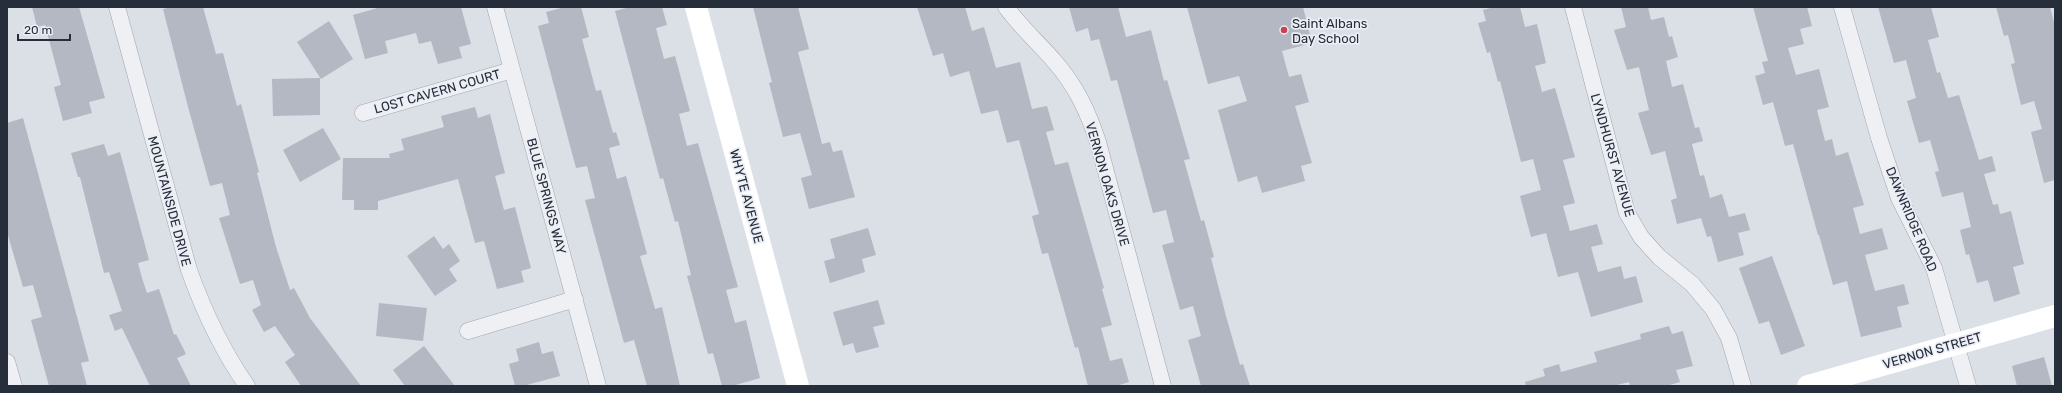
<svg xmlns="http://www.w3.org/2000/svg" width="2062" height="393" viewBox="0 0 2062 393" font-family="Rubik,sans-serif">
<style>
.building{fill:#b3b8c2}
.lines{fill:none;stroke-linecap:round;stroke-linejoin:round}
.street-casing{stroke:#a1a6af;stroke-width:17}
.street{stroke:#eef0f4;stroke-width:16}
.secondary{stroke:#fff;stroke-width:22}
.poi-dot{fill:#cb4052;stroke:#ebeef4;stroke-width:1.5}
.labels{text-anchor:middle;stroke-width:3.5;stroke-linejoin:round;paint-order:stroke}
.poi-label{font-size:13px;fill:#262d3b;stroke:#ebeef4;text-anchor:start}
.street-label{font-size:13px;fill:#262d3b;stroke:#ebeef4}
</style>
<rect width="100%" height="100%" fill="#dbdfe6"/>
<path class="building" d="M32 7H79L105 98 89 102 92 113 63 121 54 87 61 85 45 25 37 27Z
M172 7H203L216 54 223 53 237 106 241 104 259 172 257 173 276 247 290 290 294 288 310 318 361 386H301L285 362 295 355 275 326 264 332 252 310 261 305 253 280 240 284 219 218 230 215 222 183 210 186 188 107 163 9Z
M381 7H461L471 44 459 47 462 58 438 64 431 41 419 44 416 33 385 41 388 53 365 59 353 15Z
M565 7H581L589 37 582 39 596 91 601 90 613 133 616 132 620 145 609 148 617 179 626 176 647 254 640 256 655 309 662 307 680 386H647L634 340 624 343 585 200 595 198 587 166 576 168 538 26 549 23 546 12Z
M630 7H662L667 25 656 28 664 59 675 56 690 111 679 114 687 146 698 143 738 287 726 290 735 323 746 320 760 378 732 386H722L713 353 708 354 687 276 691 275 678 221 675 222 663 178 660 179 615 11Z
M753 7H798L809 49 798 52 822 144 830 142 833 152 842 150 855 197 809 209 801 178 812 175 800 133 783 137 769 83 772 82Z
M917 7H965L972 31 984 27 996 68 1020 62 1032 109 1047 106 1054 130 1046 132 1055 165 1068 162 1104 288 1102 289 1112 325 1101 328 1110 361 1122 358 1129 382 1116 386H1088L1078 347 1075 348 1048 253 1042 254 1032 216 1039 214 1019 140 1007 143 998 110 981 114 969 71 950 77 943 53 933 56Z
M1069 7H1118L1126 37 1151 30 1164 81 1167 80 1190 159 1184 160 1201 221 1204 220 1214 257 1211 258 1226 316 1240 365 1243 364 1250 386H1201L1188 340 1201 336 1193 306 1180 310 1162 245 1174 242 1166 210 1153 213 1117 80 1111 81 1099 39 1091 41 1088 28 1076 32Z
M1187 7H1303L1312 43 1282 51 1289 77 1301 74 1309 102 1295 106 1312 163 1301 166 1305 181 1262 193 1257 176 1238 182 1218 110 1247 101 1239 76 1208 84Z
M1495 7H1520L1525 27 1537 24 1546 63 1535 66 1542 92 1555 88 1575 157 1563 160 1575 203 1563 206 1570 231 1597 224 1603 244 1591 247 1598 272 1621 266 1624 279 1636 276 1643 302 1591 317 1578 272 1558 277 1546 233 1531 237 1520 196 1541 190 1533 159 1521 162 1500 81 1498 82 1490 52 1487 53 1478 23 1486 21 1483 10Z
M1621 7H1648L1651 20 1664 17 1669 37 1672 36 1678 57 1666 61 1672 87 1683 84 1695 128 1699 127 1703 141 1692 144 1700 176 1704 175 1710 198 1722 194 1729 217 1745 213 1750 230 1738 233 1744 255 1718 262 1711 236 1707 237 1701 218 1677 224 1671 200 1677 198 1665 151 1651 155 1638 113 1649 110 1639 67 1627 70 1614 30 1626 27Z
M1753 7H1807L1812 26 1800 29 1804 44 1788 48 1796 75 1819 69 1829 107 1817 110 1825 141 1832 139 1836 156 1848 152 1864 205 1853 208 1860 234 1882 228 1888 249 1865 255 1875 291 1904 284 1909 304 1897 307 1902 327 1861 337 1847 281 1833 285 1819 235H1818L1793 144 1785 146 1773 102 1763 105 1755 76 1765 73 1762 62 1768 61Z
M1878 7H1931L1939 37 1928 40 1937 73 1940 72 1948 98 1959 95 1979 160 1992 156 1996 171 1984 174 1993 205 1998 204 2000 214 2011 211 2024 264 2013 267 2020 294 1994 302 1988 280 1977 283 1969 254 1966 255 1960 230 1971 227 1963 192 1942 197 1935 172 1939 171 1930 140 1919 143 1907 101 1916 98 1906 60 1894 63Z
M1996 7H2050L2055 26V180L2044 183 2031 132 2042 129 2034 101 2021 105 2011 64 2015 63 2008 35 2004 36Z
M329 21 353 59 321 79 297 42Z
M320 78V115L273 116 272 79Z
M475 107 478 118 490 114 505 173 495 176 504 210 515 207 531 268 521 271 524 282 497 289 484 241 475 243 458 179 378 201V210H354V200H342L343 158H390L389 154 404 150 401 139 444 127 441 116Z
M23 118 89 361 81 363 87 386H49L31 320 42 317 33 285 23 287 7 232V123Z
M323 128 341 159 300 182 283 150Z
M104 144 108 156 120 152 149 260 138 263 142 278 147 293 159 289 174 335 176 334 186 354 177 358 191 386H150L122 328 115 331 109 315 122 311 109 272 104 273 80 177H78L71 153Z
M868 228 876 255 862 259 865 272 830 283 824 261 835 258 830 239Z
M434 236 443 249 449 244 460 261 449 269 457 281 435 296 407 256Z
M1772 256 1805 346 1781 355 1769 321 1759 324 1739 268Z
M878 300 885 324 873 327 879 347 856 353 853 343 843 346 833 312Z
M379 303 427 308 423 341 376 336Z
M1669 326 1672 334 1683 331 1693 366 1676 370 1680 382 1666 386H1630L1629 382 1613 386H1526L1525 382 1545 376 1543 369 1559 364 1561 372 1597 362 1594 352 1641 339 1640 334Z
M539 342 542 354 553 351 560 376 523 386H515L509 364 519 361 516 349Z
M424 346 455 386H405L393 370Z
M2044 357 2052 386H2017L2012 366Z"/>
<g class="lines">
<defs>
<path id="street" d="M117 7 189 270C204 312 222 350 247 386
M495 7 598 386
M1006 7C1020 27 1039 43 1055 62 1076 86 1088 112 1098 142L1163 386
M1573 7 1627 213 1641 237 1659 257 1692 284 1713 309 1729 338 1743 386
M1842 7 1879 138 1899 198 1934 268 1968 386
M363 113 512 70
M468 331 575 299
M7 362 14 386"/>
</defs>
<use href="#street" class="street-casing"/>
<use href="#street" class="street"/>
<path class="secondary" d="M696 7 798 386
M1808 386 2055 316"/>
</g>
<circle class="poi-dot" cx="1284" cy="30" r="4"/>
<g class="labels">
<g class="poi-label">
<text x="1292" y="28">Saint Albans<tspan x="1292" dy="15">Day School</tspan></text>
</g>
<g class="street-label">
<text transform="translate(437 91) rotate(-16)" y="5">LOST CAVERN COURT</text>
<text transform="translate(1613 155) rotate(74)" y="5">LYNDHURST AVENUE</text>
<text transform="translate(1108 184) rotate(74)" y="5">VERNON OAKS DRIVE</text>
<text transform="translate(547 196) rotate(75)" y="5">BLUE SPRINGS WAY</text>
<text transform="translate(747 196) rotate(75)" y="5">WHYTE AVENUE</text>
<text transform="translate(170 201) rotate(75)" y="5">MOUNTAINSIDE DRIVE</text>
<text transform="translate(1912 219) rotate(67)" y="5">DAWNRIDGE ROAD</text>
<text transform="translate(1932 350) rotate(-16)" y="5">VERNON STREET</text>
</g>
</g>
<rect width="2062" height="393" fill="none" stroke="#262d3b" stroke-width="16"/>
<path d="M18 34v6h52v-6" fill="none" stroke="#262d3b" stroke-width="2"/>
<text x="24" y="34" font-size="12" fill="#262d3b" stroke="#ebeef4" stroke-width="3" paint-order="stroke">20 m</text>
</svg>
